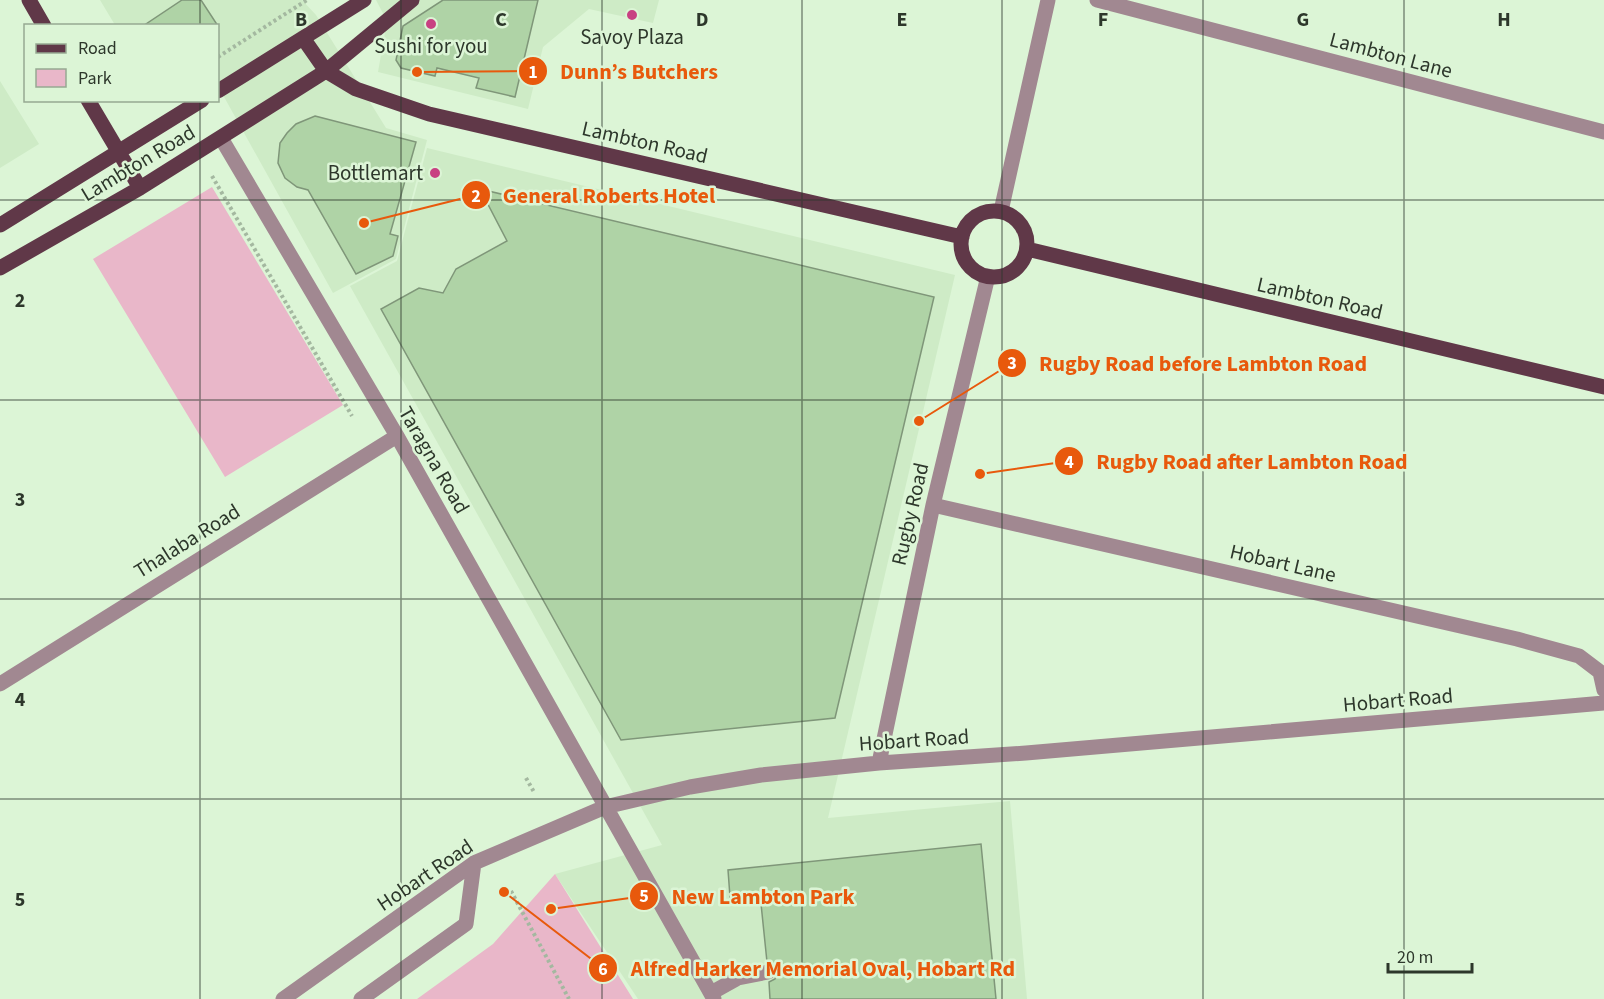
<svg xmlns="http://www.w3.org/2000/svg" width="1604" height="999" viewBox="0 0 1604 999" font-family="'Source Sans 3',sans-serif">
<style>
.built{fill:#ceebc6}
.green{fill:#e9b7c9}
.building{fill:#afd3a6;stroke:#7f9679;stroke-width:1.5}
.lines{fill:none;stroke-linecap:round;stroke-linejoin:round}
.path{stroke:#a4b8a0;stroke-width:4;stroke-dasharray:3 3;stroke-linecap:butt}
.minor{stroke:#a18891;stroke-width:15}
.major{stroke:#603848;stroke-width:15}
.grid{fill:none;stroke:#2d372b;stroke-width:1.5;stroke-opacity:0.55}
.poi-dot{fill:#c84182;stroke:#dcf5d6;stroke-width:2}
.labels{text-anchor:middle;stroke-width:5;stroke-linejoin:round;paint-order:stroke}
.poi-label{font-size:21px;fill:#2d372b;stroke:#dcf5d6}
.street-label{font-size:21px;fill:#2d372b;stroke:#dcf5d6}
.grid-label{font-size:20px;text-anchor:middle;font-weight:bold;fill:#2d372b;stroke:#dcf5d6;stroke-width:5;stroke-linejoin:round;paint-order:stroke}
.leader{fill:none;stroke:#e8590c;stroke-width:2}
.callout-dot{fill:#e8590c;stroke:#dcf5d6;stroke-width:2}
.mark-label{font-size:18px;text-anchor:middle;font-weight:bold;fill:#fff}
.callout-label{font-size:22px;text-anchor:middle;font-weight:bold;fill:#e8590c;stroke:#dcf5d6;stroke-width:5;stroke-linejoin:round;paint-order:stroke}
</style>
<rect width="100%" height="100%" fill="#dcf5d6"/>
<path class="built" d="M100 0H302L316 15 386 128 427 140 396 259 333 293 218 86V26L115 25Z
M376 0H659L653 23 589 9 543 47 528 109 378 72 387 21Z
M0 81 39 144 0 168Z
M427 148 955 275 828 818 1010 801 1027 999H638L555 874 662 845 350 286 397 261Z"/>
<path class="green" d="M212 187 343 405 225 477 93 259Z
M555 874 633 999H417L493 944Z"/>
<path class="building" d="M182 0H201L218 26H143Z
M443 0H538L515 97 476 88 479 78 437 68 435 76 401 68 396 60 403 26Z
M315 116 416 142 390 234 398 236 393 256 356 274 308 190 297 187 285 178 278 163 280 143 287 133 296 124Z
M480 189 934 297 835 718 621 740 381 309 419 288 443 293 456 269 507 241Z
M981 844 996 999H770L769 982 775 979 778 971 775 965 767 962 760 894 730 897 728 870Z"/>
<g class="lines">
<path class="path" d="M218 57 307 0
M212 176 352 416
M526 778 534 792
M511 891 569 999"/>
<path class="minor" d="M1097 0 1604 132
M221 138 397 436 714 999
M1001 211 1048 0
M933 505 1517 639 1579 656 1600 672 1604 690
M0 684 397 436
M879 763 933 505 988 276
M711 993 738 978 768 972
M283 999 474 863 605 807 690 787 761 775 879 763 1026 753 1604 703
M361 999 466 924 474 863"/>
<path class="major" d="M29 0 44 26
M303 38 326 71 356 89 429 114 962 237
M218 91 364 0
M88 100 140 188
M961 244a33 33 0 1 1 66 0a33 33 0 1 1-66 0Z
M0 225 202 100
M1027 249 1604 387
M0 268 140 188 326 71 412 0"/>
</g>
<path class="grid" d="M200 0V26M401 0V999M602 0V999M802 0V999M1002 0V999M1203 0V999M1404 0V999M200 100V999M0 200H1604M0 400H1604M0 599H1604M0 799H1604"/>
<g class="poi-dot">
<circle cx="632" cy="15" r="6"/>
<circle cx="431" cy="24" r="6"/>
<circle cx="435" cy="173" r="6"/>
</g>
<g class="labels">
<g class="poi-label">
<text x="632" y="44">Savoy Plaza</text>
<text x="431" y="53">Sushi for you</text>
<text x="423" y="180" text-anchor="end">Bottlemart</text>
</g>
<g class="street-label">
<text transform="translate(1391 55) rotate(15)" y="7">Lambton Lane</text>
<text transform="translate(645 142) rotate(13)" y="7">Lambton Road</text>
<text transform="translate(138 163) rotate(-31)" y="7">Lambton Road</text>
<text transform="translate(1320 298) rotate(13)" y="7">Lambton Road</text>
<text transform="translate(434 460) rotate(60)" y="7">Taragna Road</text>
<text transform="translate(910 514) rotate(-77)" y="7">Rugby Road</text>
<text transform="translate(187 541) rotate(-32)" y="7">Thalaba Road</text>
<text transform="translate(1283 563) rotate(13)" y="7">Hobart Lane</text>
<text transform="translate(1398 700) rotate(-5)" y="7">Hobart Road</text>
<text transform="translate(914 740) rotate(-4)" y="7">Hobart Road</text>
<text transform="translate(425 875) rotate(-34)" y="7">Hobart Road</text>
</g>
</g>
<g class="grid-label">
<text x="301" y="26">B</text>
<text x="501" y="26">C</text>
<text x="702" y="26">D</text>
<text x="902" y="26">E</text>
<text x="1103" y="26">F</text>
<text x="1303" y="26">G</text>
<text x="1504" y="26">H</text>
<text x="20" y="307">2</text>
<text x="20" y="506">3</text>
<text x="20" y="706">4</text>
<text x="20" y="906">5</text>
</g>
<path class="leader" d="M417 72L533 71M364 223L476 195M919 421L1012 363M980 474L1069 461M551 909L644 896M504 892L603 968"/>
<g class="callout-dot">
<circle cx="417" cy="72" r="6"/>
<circle cx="364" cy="223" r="6"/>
<circle cx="919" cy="421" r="6"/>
<circle cx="980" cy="474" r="6"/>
<circle cx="551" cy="909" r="6"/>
<circle cx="504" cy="892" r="6"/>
<circle cx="533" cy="71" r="15"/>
<circle cx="476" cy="195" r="15"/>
<circle cx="1012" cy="363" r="15"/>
<circle cx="1069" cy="461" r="15"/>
<circle cx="644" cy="896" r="15"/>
<circle cx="603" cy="968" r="15"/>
</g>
<g class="mark-label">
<text x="533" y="78">1</text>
<text x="476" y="202">2</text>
<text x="1012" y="369">3</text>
<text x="1069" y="468">4</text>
<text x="644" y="902">5</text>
<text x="603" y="975">6</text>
</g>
<g class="callout-label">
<text x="639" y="79">Dunn’s Butchers</text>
<text x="609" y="203">General Roberts Hotel</text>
<text x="1203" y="371">Rugby Road before Lambton Road</text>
<text x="1252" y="469">Rugby Road after Lambton Road</text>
<text x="763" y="904">New Lambton Park</text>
<text x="823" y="976">Alfred Harker Memorial Oval, Hobart Rd</text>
</g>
<rect x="24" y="24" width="195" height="78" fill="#dcf5d6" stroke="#96a992" stroke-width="1.5"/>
<rect x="36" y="44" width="30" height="9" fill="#603848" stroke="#96a992" stroke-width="1.5"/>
<text x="78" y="54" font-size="18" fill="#2d372b">Road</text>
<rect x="36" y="69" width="30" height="18" fill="#e9b7c9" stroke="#96a992" stroke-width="1.5"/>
<text x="78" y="84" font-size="18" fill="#2d372b">Park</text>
<path d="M1388 963v9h84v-9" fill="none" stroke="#2d372b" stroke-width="3"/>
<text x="1397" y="963" font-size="18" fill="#2d372b" stroke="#dcf5d6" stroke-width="4.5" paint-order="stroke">20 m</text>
</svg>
